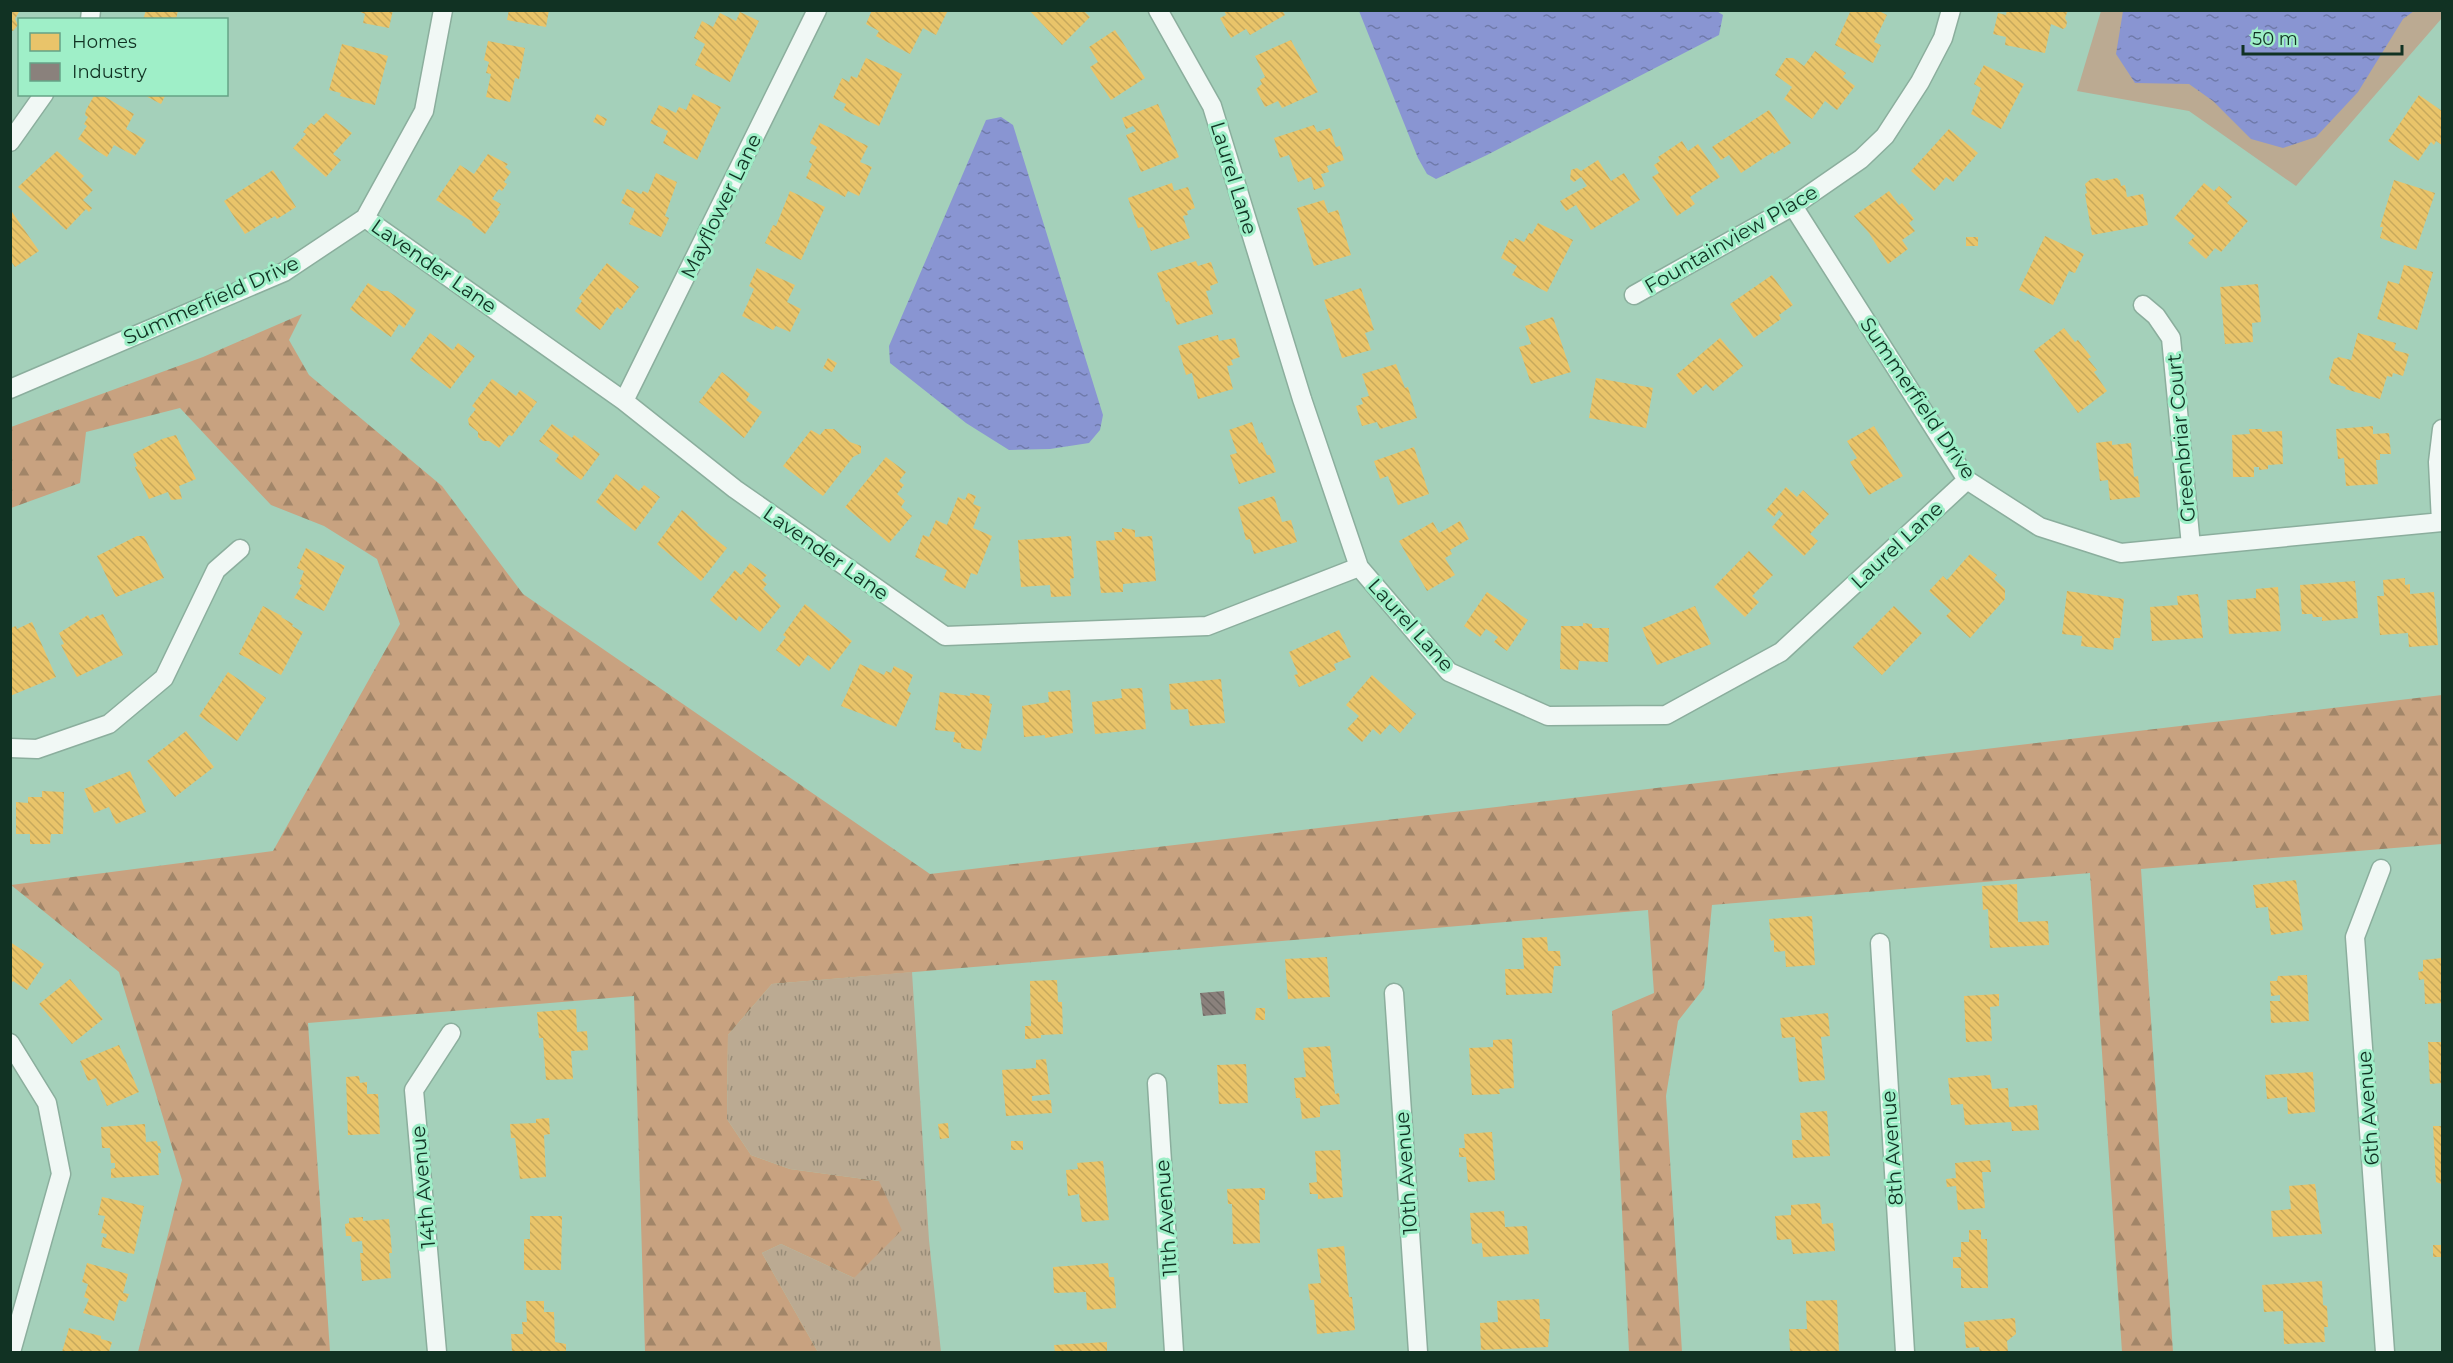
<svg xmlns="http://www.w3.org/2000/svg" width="2453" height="1363" viewBox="0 0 2453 1363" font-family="Montserrat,sans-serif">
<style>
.grass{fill:url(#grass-tufts)}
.forest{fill:url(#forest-firs)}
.park{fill:#bbaa92}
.water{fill:url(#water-ripples)}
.homes{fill:url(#homes-back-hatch)}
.industry{fill:url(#industry-back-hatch)}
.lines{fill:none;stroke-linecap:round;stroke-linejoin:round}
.minor-casing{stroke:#8bae9d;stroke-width:21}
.minor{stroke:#f1f8f5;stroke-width:18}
.labels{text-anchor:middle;stroke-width:6;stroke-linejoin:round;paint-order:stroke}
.street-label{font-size:20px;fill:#113223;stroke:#9fefc8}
</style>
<defs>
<pattern id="grass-tufts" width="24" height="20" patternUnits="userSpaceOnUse" patternTransform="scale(1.5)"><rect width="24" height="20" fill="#bbaa92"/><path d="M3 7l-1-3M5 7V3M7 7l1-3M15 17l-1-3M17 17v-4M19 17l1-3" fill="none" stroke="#978b77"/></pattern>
<pattern id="forest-firs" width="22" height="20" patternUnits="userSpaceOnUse" patternTransform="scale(1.5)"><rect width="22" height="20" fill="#c8a280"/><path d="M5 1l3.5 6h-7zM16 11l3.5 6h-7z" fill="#a18568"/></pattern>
<pattern id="water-ripples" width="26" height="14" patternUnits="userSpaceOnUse" patternTransform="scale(1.5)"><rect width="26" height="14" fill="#8995d2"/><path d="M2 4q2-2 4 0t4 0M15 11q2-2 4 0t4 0" fill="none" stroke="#6f7aaa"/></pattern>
<pattern id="homes-back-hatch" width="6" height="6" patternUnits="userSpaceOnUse" patternTransform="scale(1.5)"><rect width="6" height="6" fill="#e9c46a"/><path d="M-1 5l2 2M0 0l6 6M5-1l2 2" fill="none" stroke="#c7a95c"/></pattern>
<pattern id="industry-back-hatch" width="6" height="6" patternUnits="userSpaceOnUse" patternTransform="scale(1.5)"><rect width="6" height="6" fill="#8a817c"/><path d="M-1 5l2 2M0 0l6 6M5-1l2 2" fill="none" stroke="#6f6a65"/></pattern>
</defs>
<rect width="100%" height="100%" fill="#a4d0ba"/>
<path class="grass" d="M912 972 929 1240 941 1352H818L762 1253 781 1244 854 1278 879 1181 790 1169 751 1155 727 1119 728 1035 772 984Z"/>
<path class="forest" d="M302 314 289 340 309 375 442 486 523 594 930 874 2442 695V844L2141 869 2173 1352H2122L2090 873 1712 905 1704 988 1678 1021 1666 1096 1682 1352H1629L1612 1011 1654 993 1648 910 772 984 728 1035 727 1119 751 1155 790 1169 879 1181 902 1230 854 1278 781 1244 762 1253 818 1352H645L634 996 308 1023 330 1352H138L182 1180 119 972 11 885 273 851 400 624 377 559 324 526 271 505 180 408 86 432 80 483 11 508V427L203 357Z"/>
<path class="park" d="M2101 11H2442V18L2296 186 2189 111 2077 91Z"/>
<path class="water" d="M1715 10 1723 15 1719 35 1487 155 1436 179 1427 174 1418 158 1359 11Z
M2123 11V10L2414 11 2403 19 2358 92 2316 137 2283 148 2251 139 2213 101 2189 84 2135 83 2116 54Z
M1001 117 1013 125 1103 415 1100 430 1089 443 1050 449 1009 450 966 423 890 363 889 346 986 120Z"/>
<path class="homes" d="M10 10H20L15 19 18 25 13 31 10 30Z
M146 10H178L176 20H143Z
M356 10H393L389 28 363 23 365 14Z
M509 10H549L546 27 507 20Z
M872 10H948L936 35 923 28 910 54 876 36 879 31 866 24Z
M1029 10H1083L1090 17 1062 45Z
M1224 10H1282L1285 15 1250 35 1246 29 1231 38 1220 18 1226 15Z
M1851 10H1877L1887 15 1874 42 1881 45 1873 63 1835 45Z
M2007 10 2011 11 2068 10 2065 18 2067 22 2066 27 2063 29 2051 24 2045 53 2005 45 2006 37 1993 34 1998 13 2006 15Z
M740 12 759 21 730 82 695 65 705 44 694 38 702 21 713 27 720 13 736 21Z
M1115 30 1145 78 1111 100 1090 67 1098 62 1089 47Z
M1291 40 1318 92 1282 108 1278 101 1265 107 1256 89 1262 84 1260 80 1265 77 1255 56Z
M488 41 525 48 519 79 515 78 510 102 486 97 491 74 486 73 489 62 484 60Z
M342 44 388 56 375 105 340 96 341 93 329 90Z
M1815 51 1846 73 1843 77 1855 86 1837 110 1825 101 1812 119 1784 99 1792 87 1775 75 1786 58H1793L1804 66Z
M866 58 902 74 879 126 843 110 846 104 833 98 842 78 849 82 851 76 857 78Z
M1984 65 2024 84 2001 129 1971 114 1981 88 1974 84Z
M95 94H100L134 114 126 129 146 140 135 156 114 145 107 157 78 139 87 126 84 124 88 117 85 115 86 110Z
M142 94H166L161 104Z
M693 94 721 107 697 160 663 143 668 131 650 123 659 105 676 113 679 107 686 110Z
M2419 95 2442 111V145L2436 141 2434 145 2431 142 2418 161 2388 141Z
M1158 104 1179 157 1141 172 1126 135 1136 131 1133 126 1126 129 1122 118Z
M1769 110 1791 143 1774 154 1773 152 1741 173 1729 155 1721 160 1712 147Z
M326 113 352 133 333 154 341 160 326 177 293 148 306 134 303 132 311 123 314 125Z
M597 114 607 119 604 126 593 122Z
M820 123 868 146 860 162 872 167 859 196 848 191 845 197 806 178 812 164 809 162 817 147 810 143Z
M1314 125 1317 132 1330 128 1336 147 1340 146 1344 160 1327 166 1329 172 1321 174 1325 186 1314 190 1311 177 1298 182 1289 155 1280 158 1274 138Z
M1949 129 1978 153 1953 182 1946 177 1934 191 1911 171Z
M1682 141 1688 151 1698 144 1720 177 1690 197 1695 204 1677 216 1652 177 1659 173 1654 165 1660 161 1658 157Z
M57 151 84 176 81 179 93 190 83 200 92 208 89 212 86 209 66 230 18 187Z
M488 154 508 164 505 167 511 172 504 182 507 184 502 191 499 189 492 199 501 204 497 210 500 212 485 234 472 225 473 222 436 200 460 165 474 174Z
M1598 160 1611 181 1624 173 1640 200 1591 230 1576 205 1566 211 1560 201 1587 186 1581 177 1574 182 1570 179 1571 170 1577 168 1581 171Z
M273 170 296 207 277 219 275 216 245 234 224 201Z
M656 173 677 182 665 216 669 218 661 237 629 224 635 209 621 203 627 189 641 194 643 191 648 193Z
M2098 178 2103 181 2117 178 2120 181 2121 186 2125 185 2127 197 2143 194 2148 225 2092 235 2085 194 2087 193 2085 184 2091 179Z
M2394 180 2435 193 2416 250 2380 238 2383 227H2380Z
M1172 183 1174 191 1188 187 1195 208 1187 211 1188 215 1183 216 1190 238 1151 251 1143 227 1138 228 1128 198Z
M2204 183 2214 191 2219 186 2232 197 2227 203 2248 221 2221 252 2215 248 2206 259 2188 243 2195 236 2174 218Z
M790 191 825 207 801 260 765 243 773 225 776 226Z
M1889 191 1899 205 1902 203 1914 219 1909 223 1915 231 1902 240 1908 249 1888 264 1869 233 1854 216Z
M1324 200 1328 213 1338 210 1351 255 1314 266 1297 208Z
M10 209 39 251 15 267 10 260Z
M1538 223 1573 240 1547 292 1512 275 1517 266 1501 258 1509 240 1513 242 1515 238 1524 242 1529 233 1532 234Z
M2045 236 2084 254 2075 273 2069 271 2053 305 2019 290Z
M1966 237H1978V246H1966Z
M1196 261 1198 266 1211 262 1218 283 1210 286 1211 290 1206 291 1213 314 1177 325 1169 301 1166 302 1157 273Z
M607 263 639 287 621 310 617 307 600 330 575 311 582 301 579 298Z
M2404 265 2433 272 2417 330 2377 319 2388 281 2399 284Z
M757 268 795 285 787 302 801 309 790 332 776 326 773 330 742 316 754 289 749 286Z
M1772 275 1793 305 1779 315 1781 319 1754 338 1730 304Z
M368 283 381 291H388L416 310 404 328 399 324 391 337 350 309Z
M2258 284 2261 322 2252 323 2253 342 2225 344 2220 287Z
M1361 288 1374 330 1365 333 1371 350 1342 358 1324 300Z
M1553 317 1571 372 1531 384 1519 347 1531 344 1525 326Z
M2064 328 2075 342 2078 340 2091 357 2088 359 2097 370 2094 372 2107 391 2078 413 2034 351Z
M430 333 453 350 458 343 475 356 450 389 410 360Z
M2358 333 2396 343 2394 350 2409 354 2403 376 2393 373 2392 377 2387 376 2380 399 2345 389 2346 387 2331 383 2329 378 2334 359 2339 357 2351 360Z
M1218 335 1219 341 1235 338 1240 357 1231 360 1233 365 1227 366 1233 389 1198 399 1192 373 1186 375 1178 346Z
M1720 338 1743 366 1713 391 1706 384 1693 395 1676 375Z
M828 358 837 363 832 372 823 368Z
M1396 364 1405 388 1408 387 1417 418 1380 429 1377 422 1362 426 1356 406 1363 404 1361 398 1369 396 1362 374Z
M722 372 750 394 746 400 762 412 744 438 699 402Z
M1596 378 1653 388 1646 428 1589 418Z
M492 379 516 396 520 390 537 402 512 436 509 435 499 448 489 441H483L478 437V432L469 425 468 419 476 409 472 406Z
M1252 422 1259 444 1262 442 1267 455H1270L1276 472 1239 484 1230 455 1237 453 1229 430Z
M552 424 572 438 574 435 600 454 581 480 555 461 559 455 539 441Z
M1874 426 1903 476 1869 495 1850 462 1857 458 1847 441Z
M2373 426V434L2389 433 2391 454H2380V460H2376L2378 484 2346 486 2344 458 2338 459 2336 429Z
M825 429H834L850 442 861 446V453L853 457 823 496 783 466 811 430 820 435Z
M2249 429H2262V432L2282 431 2283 464 2268 465V469L2259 470V467H2254V477H2233L2232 435 2250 434Z
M176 435 196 479 179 486 182 499 171 500 168 492 149 499 135 467 137 466 133 454 162 439Z
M2112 441V445L2131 443 2134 477 2138 476 2140 497 2110 500 2108 480 2100 481 2096 443Z
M1414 447 1429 494 1398 505 1388 476 1380 479 1374 461Z
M886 457 906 472 899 481 904 485 897 494 905 501 901 507 912 516 889 543 845 507Z
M616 474 639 491 644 485 660 497 635 531 596 502Z
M1786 487 1797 497 1803 490 1829 514 1810 534 1818 541 1804 556 1772 527 1783 514 1779 510 1774 517 1766 510Z
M968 493 976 496 973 504 981 507 973 528 992 536 977 575 971 573 965 589 943 580 947 570 915 557 923 535 929 537 936 520 947 525 958 497 965 500Z
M1274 496 1282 522 1291 520 1297 542 1254 554 1250 539 1246 540 1238 507Z
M682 510 698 523 697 525 727 548 701 581 657 544Z
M1460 521 1469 539 1450 550 1452 554 1445 558 1455 575 1427 591 1399 541 1433 522 1439 533Z
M1122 528 1135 530V537L1152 536 1156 581 1123 584V592L1101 593 1096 541 1115 540 1114 532H1122Z
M137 536H144L164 578 116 597 97 556Z
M1071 536 1074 578 1070 579 1071 596 1051 597 1050 585 1021 587 1018 540Z
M306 548 345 566 324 611 294 598 302 585 299 584 304 571 297 568Z
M1749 551 1773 575 1752 596 1759 602 1745 617 1714 587Z
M1970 554 1997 575 1994 579 2005 589V599L1970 638 1946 616 1951 611 1929 591 1943 576 1947 580Z
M750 563 767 575 762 580 767 584 763 589 781 606 760 632 739 616 736 621 710 600 735 570 741 575Z
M2405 578V585L2410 584V594L2434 592 2438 645 2409 647 2408 633 2380 635 2377 596H2384L2383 580Z
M2355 581 2358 618 2322 621V617H2313L2312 614H2302L2300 585Z
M2278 587 2281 631 2229 634 2227 600 2256 598V589Z
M2067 591 2124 599 2120 638H2114L2113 650 2081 646 2082 636 2062 634Z
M1487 592 1528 620 1507 651 1494 642 1498 637 1486 629 1480 637 1464 626Z
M2198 594 2203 638 2152 641 2150 607 2178 605 2177 596Z
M805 604 852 641 829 671 808 655 799 667 776 650 786 637 783 635Z
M263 606 282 616 281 617 293 624 292 626 303 632 281 675 239 654Z
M1695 606 1711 644 1657 665 1642 628Z
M1894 606 1922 633 1882 675 1853 647Z
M103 614 123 655 77 677 61 645 64 644 59 633 88 615 90 619Z
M32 622 56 677 10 696 11 628 16 626 17 629Z
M1583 623 1592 624V628H1609L1608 662 1579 661 1578 670 1560 669 1561 626H1583Z
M1339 630 1351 657 1334 664 1336 670 1299 687 1294 675 1298 674 1289 652Z
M860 664 884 675 886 671 891 673 894 666 913 675 907 691 911 693 896 727 841 706Z
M228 672 266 698 237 741 199 716Z
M1372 675 1416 714 1400 733 1390 724 1380 735 1373 729 1362 742 1347 729 1359 716 1346 705Z
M1221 679 1225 723 1190 726 1188 709 1171 710 1169 684Z
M1142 688 1146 729 1095 734 1092 702 1122 698 1121 689Z
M1070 690 1073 733 1045 738V735L1024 737 1022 706 1049 702 1048 692Z
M940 692 970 696V693L990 696 989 703 992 704 986 739 983 738 981 751 961 748V743L953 742 955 732 935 730Z
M186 731 214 767 175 797 147 761Z
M130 771 146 812 116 824 109 807 94 813 84 789Z
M42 791 64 792 63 834H51L50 844H30V834H16V802L28 803V797H42Z
M2296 880 2303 930 2271 935 2268 907 2256 908 2253 885Z
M2017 884 2018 922 2048 921 2049 945 1990 948 1988 909 1983 910 1982 886Z
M1812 916 1815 965 1786 967 1785 951 1774 952V940L1771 941 1769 919Z
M1547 937 1548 951H1560L1561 966H1554L1552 993 1506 995 1505 969H1524L1522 938Z
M10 942 44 964 27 990 13 981 10 985Z
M1327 957 1330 997 1288 999 1285 959Z
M2442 958V1003L2425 1004 2424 979 2419 980 2418 972 2423 971V960Z
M2307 975 2309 1021 2271 1023 2270 1001H2280V995L2271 996 2270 981H2277L2278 976Z
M70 979 103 1019 72 1044 39 1004Z
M1057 980 1058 1002H1062L1063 1034 1041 1035V1038L1025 1039V1026H1031L1030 981Z
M1999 994V1006L1990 1007 1992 1041 1966 1042 1964 996Z
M1256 1008H1265V1020H1255Z
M576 1009 577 1032 587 1031 588 1050 571 1051 573 1079 546 1080 543 1038H539L537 1012Z
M1828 1013 1830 1036 1821 1037 1825 1080 1799 1082 1795 1037 1782 1038 1780 1018Z
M1512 1039 1514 1088 1499 1089 1500 1094 1472 1095 1469 1048 1493 1047V1040Z
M2428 1042H2442V1083L2430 1084Z
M119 1045 139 1092 107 1106 96 1078 88 1081 80 1061Z
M1330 1046 1335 1094 1339 1093 1340 1104 1320 1106V1117L1302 1119 1300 1098H1296L1294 1078 1306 1077 1303 1048Z
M1046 1059 1050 1094 1032 1096V1101L1051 1100 1052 1113 1006 1116 1002 1070 1036 1068V1060Z
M1246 1064 1248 1103 1219 1104 1217 1065Z
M2313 1072 2315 1112 2288 1114 2287 1097 2267 1099 2265 1075Z
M1990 1075 1992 1089 2008 1088 2009 1107 2037 1105 2039 1130 2012 1131 2011 1122 1965 1125 1963 1104 1951 1105 1948 1078Z
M359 1076 360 1083 367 1082V1094H378L380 1134 348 1135 346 1077Z
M1827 1111 1830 1156 1793 1158 1792 1140H1802L1800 1113Z
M549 1118 550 1134 544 1135 546 1177 520 1179 515 1138H511L510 1124 536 1123V1119Z
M948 1123 949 1138 940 1139 938 1124Z
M145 1124 146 1142 157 1141 158 1146H160L161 1153H158L159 1175 111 1178V1169L115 1168V1163H111L110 1148H102L101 1127Z
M2433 1126H2442V1184L2436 1182Z
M1492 1132 1495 1180 1468 1182 1466 1157H1459V1148H1465L1464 1134Z
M1011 1141H1023V1150H1011Z
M1340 1150 1343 1197 1318 1199V1194H1310L1309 1183 1317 1182 1315 1151Z
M1990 1160 1991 1172H1982L1985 1208 1958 1210 1956 1186 1947 1187 1946 1179 1956 1178 1955 1163Z
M1103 1161 1109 1220 1082 1222 1079 1194 1068 1196 1066 1170 1078 1169 1077 1163Z
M2315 1184 2322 1234 2273 1237 2271 1211 2291 1209 2289 1186Z
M1265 1188V1200H1259L1260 1243 1233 1244 1232 1204H1228L1227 1189Z
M102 1197 144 1206 134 1254 101 1247 103 1237 106 1238 107 1234 101 1233 105 1216 98 1215Z
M1820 1203 1822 1224 1833 1223 1835 1251 1793 1254 1791 1239 1777 1240 1775 1216 1791 1215V1205Z
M1504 1211 1505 1227 1527 1226 1529 1254 1483 1257 1482 1243 1472 1244 1470 1213Z
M530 1216H562L561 1270H524V1239H530Z
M363 1217V1221L389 1219 392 1253H389L391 1278 362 1281 360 1253H363L362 1241 352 1242 351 1236H346L345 1224 349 1223V1218Z
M1969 1230H1981V1239H1987L1988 1288H1961V1268H1953V1257H1961V1242H1969Z
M2433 1245H2442V1257H2433Z
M1344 1246 1349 1297H1352L1355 1330 1317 1334 1314 1300H1310L1308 1284 1321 1283 1317 1249Z
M87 1263 128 1274 123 1293 129 1294 126 1302 119 1300 114 1321 83 1313 89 1299 84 1297 88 1284 82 1282Z
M1108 1263 1109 1277H1114L1116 1308 1087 1310 1086 1292 1054 1293 1053 1267Z
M2322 1281 2323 1305 2327 1306 2328 1327H2324L2325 1342 2284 1344 2283 1311 2264 1312 2262 1285Z
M1539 1299 1540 1319H1550L1548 1347 1481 1350 1480 1323 1498 1322 1497 1301Z
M1837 1300 1839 1352H1790L1789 1329H1807L1806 1301Z
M526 1301H544V1312H554L555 1342 566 1344V1352H512L511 1334H523L522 1322H527Z
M2015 1318 2016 1334 2007 1341 2008 1352H1980L1979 1347 1966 1348 1964 1322Z
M69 1328 101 1336V1339L112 1342 109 1352H62Z
M1107 1342V1352H1055L1054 1345Z"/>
<path class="industry" d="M1224 991 1226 1014 1203 1016 1200 993Z"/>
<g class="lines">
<defs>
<path id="minor" d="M1158 10 1212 106 1302 399 1359 567 1449 672 1548 716 1666 715 1781 652 1967 480
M90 20 91 10
M10 142 44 94
M1793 206 1967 480 2040 527 2121 553 2442 522
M365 218 624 401 735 489 945 636 1207 626 1359 567
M1634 295 1793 206 1861 159 1885 136 1920 82 1943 38 1951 10
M2143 305 2156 316 2171 338 2191 546
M10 389 284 272 365 218 424 111 443 10
M624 401 817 10
M2441 522 2438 462 2442 429
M10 748 37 749 109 724 164 678 216 570 240 549
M2381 869 2355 937 2385 1352
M1880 943 1905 1352
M1394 993 1418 1352
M10 1043 47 1103 61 1174 11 1352
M1157 1083 1174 1352
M437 1352 414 1090 451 1033"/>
</defs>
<use href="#minor" class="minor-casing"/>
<use href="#minor" class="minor"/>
</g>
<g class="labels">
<g class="street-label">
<text transform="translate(1234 178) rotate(73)" y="7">Laurel Lane</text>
<text transform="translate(721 206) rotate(-64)" y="7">Mayflower Lane</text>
<text transform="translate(1731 239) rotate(-30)" y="7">Fountainview Place</text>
<text transform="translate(434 266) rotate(35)" y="7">Lavender Lane</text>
<text transform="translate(211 300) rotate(-24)" y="7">Summerfield Drive</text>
<text transform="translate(1918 398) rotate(56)" y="7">Summerfield Drive</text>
<text transform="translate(2181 438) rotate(-95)" y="7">Greenbriar Court</text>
<text transform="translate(1897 545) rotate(-43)" y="7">Laurel Lane</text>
<text transform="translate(826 553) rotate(35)" y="7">Lavender Lane</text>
<text transform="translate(1411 625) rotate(48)" y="7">Laurel Lane</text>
<text transform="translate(2368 1108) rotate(-94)" y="7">6th Avenue</text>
<text transform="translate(1892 1148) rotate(-94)" y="7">8th Avenue</text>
<text transform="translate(1406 1173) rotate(-94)" y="7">10th Avenue</text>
<text transform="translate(423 1187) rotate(-95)" y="7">14th Avenue</text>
<text transform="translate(1166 1218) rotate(-94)" y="7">11th Avenue</text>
</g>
</g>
<rect width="2453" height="1363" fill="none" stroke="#113223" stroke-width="24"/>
<rect x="18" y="18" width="210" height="78" fill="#9fefc8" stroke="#66a386" stroke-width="1.5"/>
<rect x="30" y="33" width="30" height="18" fill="#e9c46a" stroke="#66a386" stroke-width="1.5"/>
<text x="72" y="48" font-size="18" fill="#113223">Homes</text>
<rect x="30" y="63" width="30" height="18" fill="#8a817c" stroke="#66a386" stroke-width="1.5"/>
<text x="72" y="78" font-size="18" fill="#113223">Industry</text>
<path d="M2243 45v9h159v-9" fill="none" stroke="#113223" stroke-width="3"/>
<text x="2252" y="45" font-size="18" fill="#113223" stroke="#9fefc8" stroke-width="4.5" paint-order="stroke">50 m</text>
</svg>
